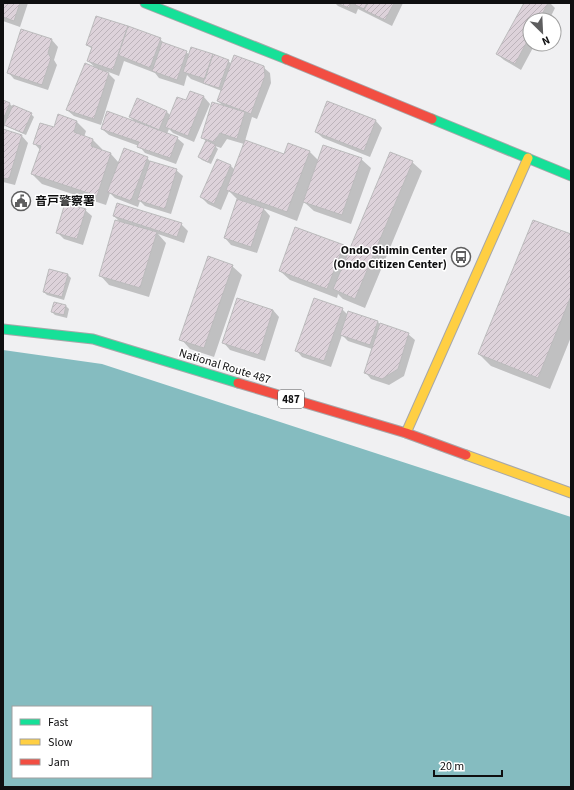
<svg xmlns="http://www.w3.org/2000/svg" width="574" height="790" viewBox="0 0 574 790" font-family="'Source Sans 3','Noto Sans JP',sans-serif">
<style>
.water{fill:#85bcc0;fill-rule:evenodd}
.shadow{fill:#0003}
.building{fill:url(#building-hatch);stroke:#bbbbbc}
.lines{fill:none;stroke-linecap:round;stroke-linejoin:round}
.fast-casing{stroke:#a7a7a9;stroke-width:11}
.slow-casing{stroke:#a7a7a9;stroke-width:11}
.jam-casing{stroke:#a7a7a9;stroke-width:11}
.fast{stroke:#16e098;stroke-width:9}
.slow{stroke:#ffcf43;stroke-width:9}
.jam{stroke:#f24e42;stroke-width:9}
.labels{text-anchor:middle;stroke-width:3;stroke-linejoin:round;paint-order:stroke}
.shield{fill:#fff;stroke:#575758;stroke-width:1}
.shield-label{font-size:11px;font-weight:bold;fill:#0f0f10}
.poi-label{font-size:12px;font-weight:bold;fill:#0f0f10;stroke:#fff;text-anchor:start}
.street-label{font-size:12px;fill:#0f0f10;stroke:#fff}
</style>
<defs>
<pattern id="building-hatch" width="6" height="6" patternUnits="userSpaceOnUse"><rect width="6" height="6" fill="#ddd2da"/><path d="M-1 1l2-2M0 6l6-6M5 7l2-2" fill="none" stroke="#bcb3ba"/></pattern>
</defs>
<rect width="100%" height="100%" fill="#f0f0f2"/>
<path class="water" d="M3 350 102 364 571 517V787H3ZM13 707H151V777H13Z"/>
<path class="shadow" d="M3 3H28L20 27 3 21Z
M335 3H403L392 26 358 9 356 14 338 6Z
M525 3H550L555 8 549 20H530V44H535L521 70 504 60 497 54Z
M22 31 52 40 58 47 54 60 57 65 48 90 14 79 8 72Z
M160 39 166 45 186 52 190 55 228 61 232 64 263 67 270 73 271 83 257 119 252 117 245 141 285 155 309 151 319 161 361 159 371 168 351 224 314 211 304 202 297 221 263 208 270 216 257 253 231 245 225 238 238 200 229 191 221 210 208 204 201 197 217 160 231 166 235 170 244 144 227 139 221 148 215 146 218 149 211 164 202 160 199 157 206 141 202 137 224 107 218 101 222 91 191 79 187 75 184 86 159 78 155 73 124 61 119 76 106 71 115 80 101 125 74 116 67 110 96 68 88 61 92 49 87 45Z
M190 92 204 97 210 104 194 142 173 133 169 129 167 134 177 138 184 144 176 164 145 153 139 146 109 135 102 129 136 123 130 117 167 112 171 116 187 101Z
M3 101 10 104 13 107 31 114 34 117 26 135 8 127 5 125 4 127H3Z
M328 103 376 121 382 128 370 157 323 138 316 132Z
M77 122 86 131 84 137 93 140 102 149V151L111 154 119 163 147 158 151 162 176 170 183 176 171 214 145 206 140 201 138 207 115 198 110 193 106 205 42 184 32 174 40 150 34 143 54 128Z
M3 130 22 136 28 143 15 185 3 182Z
M412 162 422 171 365 308 343 299 338 294 337 298 290 280 280 271 343 245 350 252Z
M85 210 92 216 83 245 64 239 57 232Z
M114 216 181 224 188 231 184 243 158 234 166 243 149 297 109 285 100 275 120 222Z
M571 235V337L550 389 491 366 479 354Z
M232 266 242 275 214 357 190 349 181 339Z
M50 270 68 275 71 278 64 300 47 295 44 292Z
M238 299 273 310 279 317 265 361 230 350 224 343Z
M55 303 66 306 69 309 67 318 55 315 52 312Z
M342 309 348 315 349 313 378 322 380 324 408 334 415 340 404 376 389 385 371 379 365 372 372 349 348 341 342 335 331 367 302 357 296 350Z"/>
<path class="building" d="M3 3H20L14 21 3 17Z
M337 3H351L349 8Z
M351 3H367L364 9Z
M368 3H394L385 20 364 10Z
M524 3H548L539 20H530V36L515 64 496 54Z
M96 16 128 26 113 70 87 61 92 47 86 45Z
M128 26 161 38 150 68 118 55Z
M21 29 52 39 48 53 51 58 42 85 7 73Z
M162 42 187 51 177 80 152 71Z
M191 47 213 54 205 79 183 72Z
M213 54 229 60 219 88 203 83Z
M234 55 264 66 265 76 251 114 217 101Z
M85 63 109 73 94 119 66 110Z
M190 91 204 96 188 136 165 127 177 97 186 100Z
M137 98 167 111 159 130 129 117Z
M3 100 10 103 3 120Z
M327 101 376 120 364 151 315 132Z
M212 102 245 112 237 139 220 133 214 142 201 138Z
M13 105 32 113 23 133 4 125Z
M107 111 178 137 170 158 137 147 139 142 101 129Z
M58 114 77 121 74 132 93 139 91 146 111 153 97 196 31 174 41 146 33 144 40 123 54 127Z
M3 129 22 135 9 179 3 178Z
M206 140 216 145 208 162 198 157Z
M245 140 284 154 288 143 310 151 287 212 226 190Z
M323 145 362 158 342 215 303 202Z
M124 148 148 157 131 201 107 192Z
M390 152 413 161 355 299 333 289Z
M217 159 231 165 214 204 200 197Z
M150 161 177 169 165 209 137 200Z
M237 199 264 208 251 247 224 238Z
M65 203 86 209 77 239 56 233Z
M117 203 182 223 177 237 113 216Z
M115 220 157 232 140 288 99 276Z
M533 220 571 234V296L538 378 478 354Z
M295 227 344 245 327 289 279 271Z
M208 256 233 265 204 348 179 340Z
M49 269 68 274 62 297 43 292Z
M237 298 273 310 259 355 222 343Z
M314 298 343 308 324 361 295 351Z
M54 302 66 305 64 315 51 312Z
M348 311 378 321 370 345 340 335Z
M380 323 409 333 398 369 382 379 364 373Z"/>
<g class="lines">
<defs>
<path id="fast" d="M145 3 286 59
M432 119 571 176
M3 329 93 339 238 383"/>
<path id="slow" d="M406 433 528 158
M466 455 571 493"/>
<path id="jam" d="M286 59 432 119
M238 383 406 433 466 455"/>
</defs>
<use href="#fast" class="fast-casing"/>
<use href="#slow" class="slow-casing"/>
<use href="#jam" class="jam-casing"/>
<use href="#fast" class="fast"/>
<use href="#slow" class="slow"/>
<use href="#jam" class="jam"/>
</g>
<defs>
<symbol id="civic-ring" viewBox="-11 -11 22 22"><circle r="9.5" fill="#fff" stroke="#5e5e5f" stroke-width="1.5"/><path d="M-.6-6.5H3V-4.5H.6V-3L4-1V1h2V6H-6V1h2V-1L-.6-3ZM-1.2 2.5V6h2.4V2.5Z" fill="#5e5e5f"/></symbol>
<symbol id="bus-ring" viewBox="-11 -11 22 22"><circle r="9.5" fill="#fff" stroke="#5e5e5f" stroke-width="1.5"/><path d="M-5-6H5V4H4V6H2V4H-2V6H-4V4H-5ZM-3.5-4V0h7V-4ZM-3.5 1.2v1.5H-2V1.2ZM2 1.2v1.5H3.5V1.2Z" fill="#5e5e5f"/></symbol>
</defs>
<g fill-rule="evenodd">
<use href="#civic-ring" x="10" y="190" width="22" height="22"/>
<use href="#bus-ring" x="450" y="246" width="22" height="22"/>
</g>
<g class="labels">
<rect class="shield" x="278" y="390" width="26" height="18" rx="3"/>
<g class="shield-label">
<text x="291" y="403">487</text>
</g>
<g class="poi-label">
<text x="35" y="205">音戸警察署</text>
<text x="447" y="254" text-anchor="end">Ondo Shimin Center<tspan x="447" dy="14">(Ondo Citizen Center)</tspan></text>
</g>
<g class="street-label">
<text transform="translate(225 366) rotate(17)" y="4">National Route 487</text>
</g>
</g>
<rect width="574" height="790" fill="none" stroke="#0f0f10" stroke-width="8"/>
<rect x="12" y="706" width="140" height="72" fill="#ffffff" stroke="#9f9f9f"/>
<rect x="20" y="719" width="20" height="6" fill="#16e098" stroke="#9f9f9f"/>
<text x="48" y="726" font-size="12" fill="#0f0f10">Fast</text>
<rect x="20" y="739" width="20" height="6" fill="#ffcf43" stroke="#9f9f9f"/>
<text x="48" y="746" font-size="12" fill="#0f0f10">Slow</text>
<rect x="20" y="759" width="20" height="6" fill="#f24e42" stroke="#9f9f9f"/>
<text x="48" y="766" font-size="12" fill="#0f0f10">Jam</text>
<g transform="translate(542 32) rotate(156)"><circle r="19" fill="#ffffff" stroke="#9f9f9f"/>
<path d="M0-3L7 15L0 10L-7 15Z" fill="#5e5e5f"/>
<text y="-6" font-size="11" font-weight="bold" text-anchor="middle" fill="#0f0f10">N</text>
</g>
<path d="M434 770v6h68v-6" fill="none" stroke="#0f0f10" stroke-width="2"/>
<text x="440" y="770" font-size="12" fill="#0f0f10" stroke="#ffffff" stroke-width="3" paint-order="stroke">20 m</text>
</svg>
